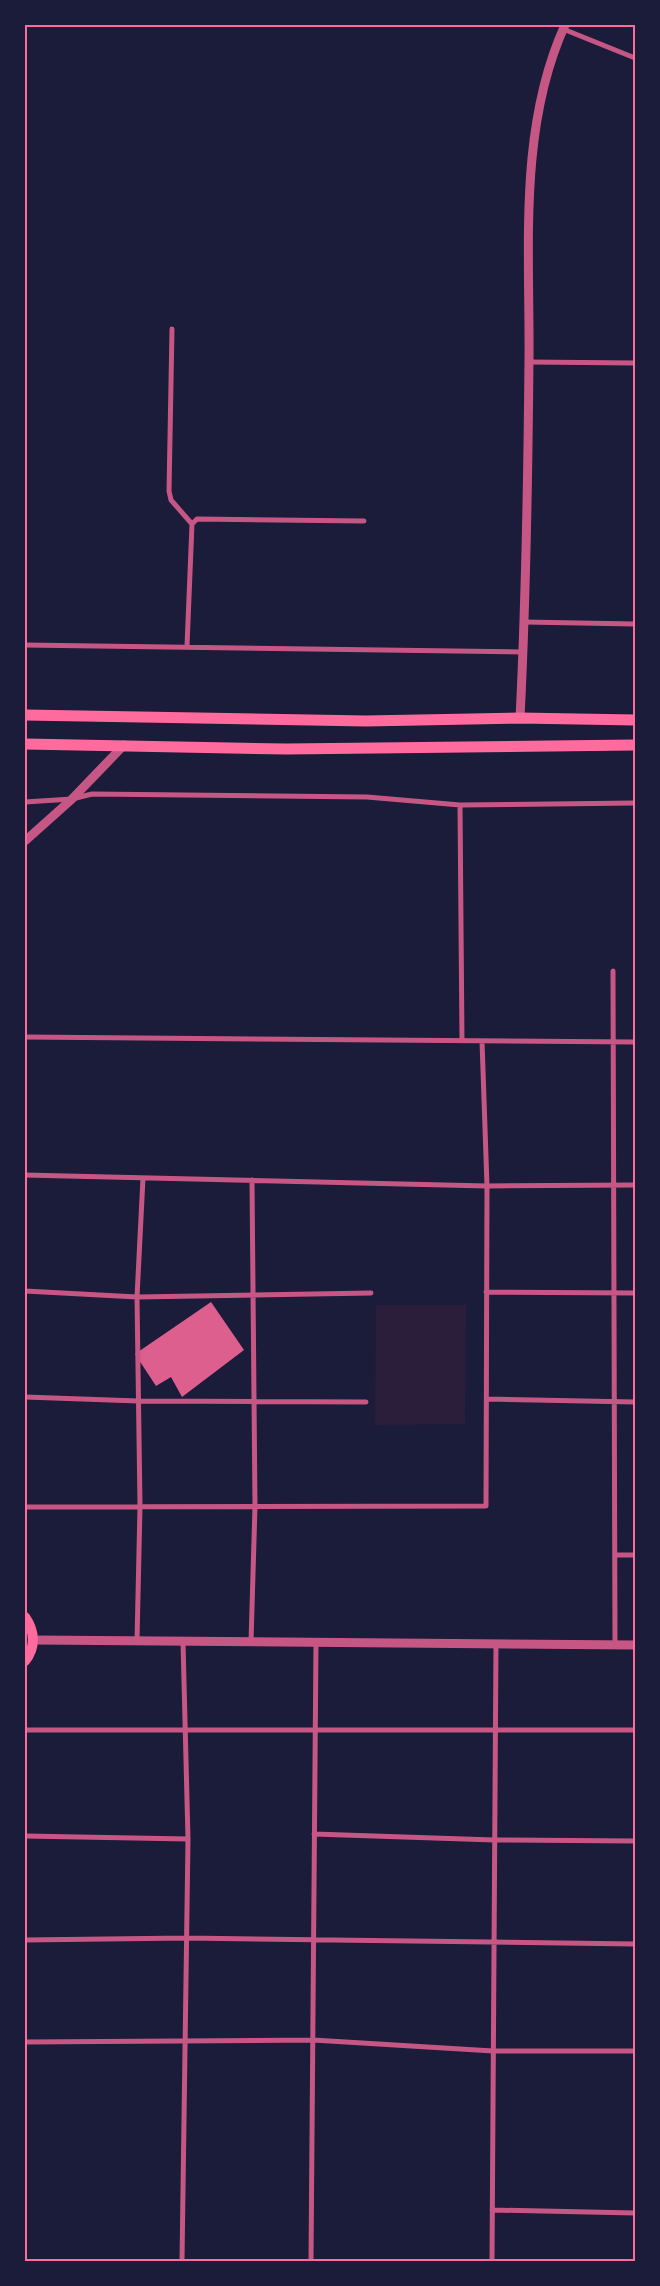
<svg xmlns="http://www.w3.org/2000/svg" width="660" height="2286" viewBox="0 0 660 2286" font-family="Merriweather,serif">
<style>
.green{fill:#2a1e3b}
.building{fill:#dd5f8e}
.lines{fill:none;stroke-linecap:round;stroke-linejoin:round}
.minor{stroke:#c65784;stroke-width:5}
.tertiary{stroke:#c65784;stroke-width:9}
.secondary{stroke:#ff6b9d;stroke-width:10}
.primary{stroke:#ff6b9d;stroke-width:11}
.neatline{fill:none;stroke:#ff6b9d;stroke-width:2}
</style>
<rect width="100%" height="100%" fill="#1b1b3a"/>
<path class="green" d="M376 1305H466L465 1424 375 1425Z"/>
<path class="building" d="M211 1302 244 1350 182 1397 171 1377 156 1386 135 1354Z"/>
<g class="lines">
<path class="minor" d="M563 29 635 58
M172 329 169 491 171 500 192 524
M529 362 635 363
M524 622 635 624
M25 645 523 652
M187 646 192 524 197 519 364 521
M25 802 72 799 92 794 367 797 460 805 635 803
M460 805 462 1041
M613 971 615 1645
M25 1037 635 1042
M25 1175 487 1186 635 1185
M25 1291 137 1297 371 1293
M486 1292 635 1293
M25 1397 138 1401 366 1402
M487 1399 635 1402
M25 1507 486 1506 487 1186 482 1041
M615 1555H635
M137 1641 140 1506 137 1297 143 1178
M251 1642 255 1506 252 1180
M25 1730H635
M314 1834 494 1840 635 1841
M25 1836 188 1839
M25 1940 186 1938 635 1944
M25 2042 313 2040 493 2051H635
M492 2210 635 2213
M182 2261 188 1839 183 1642
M311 2261 316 1642
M492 2261 496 1643"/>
<path class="tertiary" d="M520 718C526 598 528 478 529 358 530 248 518 128 565 25
M25 841 72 799 124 745
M34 1640 635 1645"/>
<path class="secondary" d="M25 1617C35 1631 36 1648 25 1661"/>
<path class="primary" d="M25 715 366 721 520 718 635 720
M25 744 286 749 635 745"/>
</g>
<rect width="660" height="2286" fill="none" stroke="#1b1b3a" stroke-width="52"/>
<rect x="26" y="26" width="608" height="2234" class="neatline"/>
</svg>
